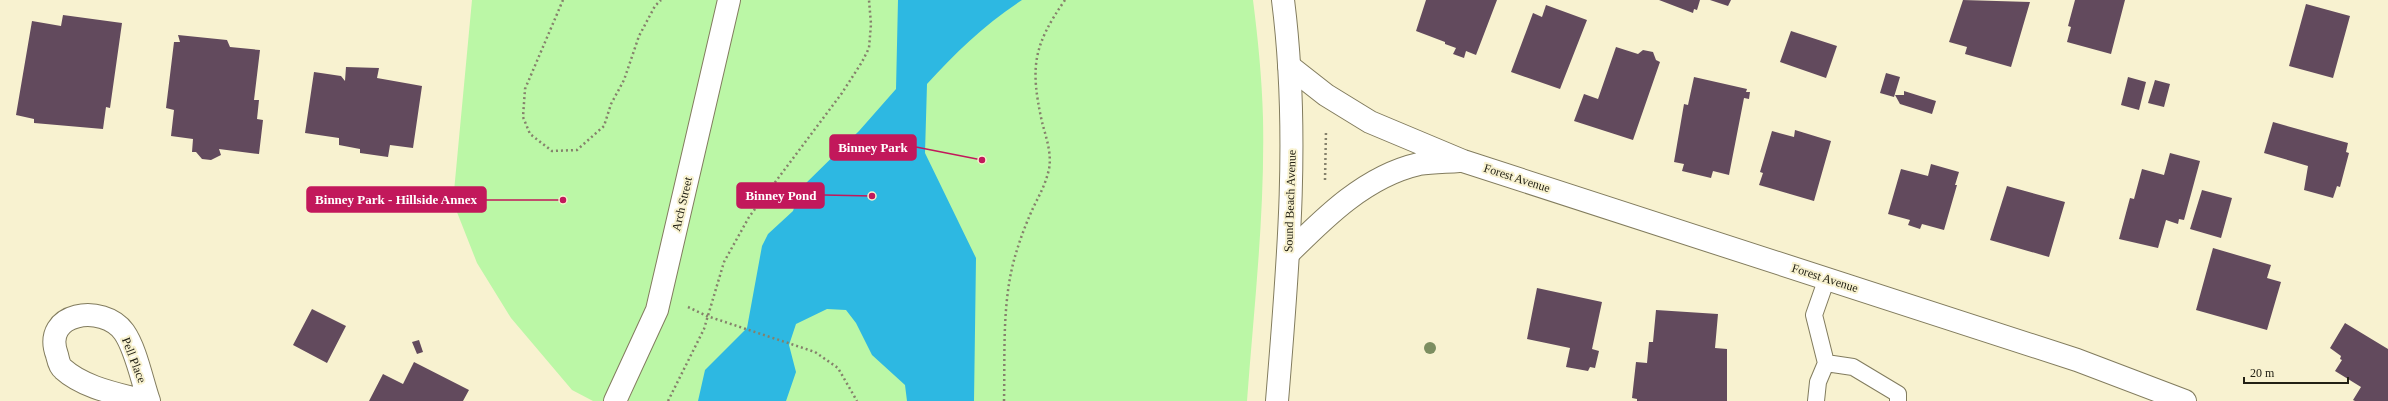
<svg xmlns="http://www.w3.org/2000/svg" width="2388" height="401" viewBox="0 0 2388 401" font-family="'Times New Roman',serif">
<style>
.green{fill:#bbf7a6}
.water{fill:#2db8e2}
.building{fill:#624a5d}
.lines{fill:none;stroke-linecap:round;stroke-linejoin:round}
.service-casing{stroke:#827c5e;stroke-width:18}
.minor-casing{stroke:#827c5e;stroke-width:24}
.tertiary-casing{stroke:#827c5e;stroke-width:24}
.path{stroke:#85816b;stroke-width:2.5;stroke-dasharray:2 3;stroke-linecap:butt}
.service{stroke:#fff;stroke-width:16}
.minor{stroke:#fff;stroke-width:22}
.tertiary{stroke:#fff;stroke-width:22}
.tree{fill:#7c8e60}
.labels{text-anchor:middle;stroke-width:4;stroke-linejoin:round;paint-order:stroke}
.street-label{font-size:12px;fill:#222014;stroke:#f8f2d0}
.leader{fill:none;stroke:#c2185b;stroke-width:1.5}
.callout-dot{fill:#c2185b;stroke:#f8f2d0;stroke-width:1.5}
.callout{fill:#c2185b;stroke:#c2185b;stroke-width:1.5}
.callout-label{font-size:13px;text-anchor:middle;font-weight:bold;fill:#fff}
</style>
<rect width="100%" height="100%" fill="#f8f2d0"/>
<path class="green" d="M472 0H718L647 303 630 352 604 401H593L572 390 511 318 477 263 453 202Z
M741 0H1253C1258 39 1262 79 1263 118 1265 213 1254 307 1247 401H628L653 344 666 300Z"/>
<path class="water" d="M898 0H1022C985 24 956 52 927 84L925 153 976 258 974 401H907L905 385 872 355 856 323 846 310 827 309 796 324 789 345 796 372 786 401H698L705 370 747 328 762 246 768 234 793 211 800 189 859 131 896 89Z"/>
<path class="building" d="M1426 0H1497L1476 55 1466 51 1464 58 1453 54 1456 48 1445 44V42L1416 31Z
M1659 0H1700L1697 10 1694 9 1693 13Z
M1710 0H1731L1728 6Z
M1963 0 2030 2 2011 67 1965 54 1967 47 1949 42Z
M2075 0H2125L2111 54 2067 42 2071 27 2068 26Z
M2306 4 2350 16 2333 78 2289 66Z
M1546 5 1587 20 1560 89 1511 72 1533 13 1542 17Z
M63 15 122 23 110 108 106 107 103 129 34 123V119L16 115 32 21 61 26Z
M1791 31 1837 46 1826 78 1780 62Z
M178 35 227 40 230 47 260 50 254 100H259L257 119 263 120 259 154 219 149 221 155 211 160 202 159 196 152H192L193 139 171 136 174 110 166 108 174 42H180Z
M1616 47 1638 54 1643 50 1653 52 1656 60 1660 62 1633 140 1574 121 1584 94 1598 99Z
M346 67 379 68 377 78 422 86 413 148 390 145 388 157 360 153V149L339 145V138L305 133 314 72 341 76 345 81Z
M1886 73 1900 77 1894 97 1880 93Z
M1694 77 1747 89 1746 92H1750L1749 99 1744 98 1729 175 1713 171 1711 178 1682 171 1684 164 1674 162 1684 104 1688 105Z
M2128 77 2146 82 2139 110 2121 105Z
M2155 80 2170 84 2164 107 2148 103Z
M1904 91 1936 101 1932 114 1900 104 1895 95H1904Z
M2273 122 2348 143 2346 152 2349 153 2340 187 2337 186 2333 198 2304 190 2308 166 2264 153Z
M1795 130 1831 141 1814 201 1759 185 1763 173 1760 172 1772 131 1794 137Z
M2170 153 2200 161 2184 220 2179 219 2178 224 2166 220 2158 248 2119 239 2130 198 2134 199 2142 169 2164 175Z
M1931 164 1959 172 1955 185H1957L1944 230 1922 224 1920 229 1908 225 1910 220 1888 214 1901 169 1928 176Z
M2007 186 2065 202 2049 257 1990 240Z
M2202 190 2232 198 2221 238 2190 229Z
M2213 248 2271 265 2267 278 2281 282 2267 330 2196 310Z
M1537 288 1602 302 1592 349 1599 351 1595 368 1590 367 1588 371 1566 367 1570 348 1527 339Z
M312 309 346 326 327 363 293 345Z
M1656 310 1718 314 1715 348 1727 349V401H1637V399L1632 398 1636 362 1647 363 1649 342H1653Z
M2345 323 2388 349V401H2355L2353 400 2361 387 2335 371 2342 360 2340 359 2341 356 2330 348Z
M419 340 423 352 417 354 412 342Z
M414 362 469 390 463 401H369L383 374 403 384Z"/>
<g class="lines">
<defs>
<path id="service" d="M1826 363 1853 367 1898 394V401
M1816 401 1818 382 1826 363 1814 315 1827 278"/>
<path id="minor" d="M1289 66 1326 95 1370 122 1463 161 2077 360 2185 401
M1288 254C1325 217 1366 176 1419 164 1432 162 1446 162 1459 161
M144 401C118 394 84 388 63 369 59 366 58 359 57 355 41 312 103 303 124 332 136 349 142 381 149 401
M615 401 657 310 729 0"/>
<path id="tertiary" d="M1277 401C1288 268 1300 133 1283 0"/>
</defs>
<use href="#service" class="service-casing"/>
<use href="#minor" class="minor-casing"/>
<use href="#tertiary" class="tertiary-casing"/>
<path class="path" d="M563 0 525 89 523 117 530 134 552 151 577 150 604 126 611 104 624 80 639 36 655 6 661 0
M1325 180 1326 131
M688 307 707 316 815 352 838 368 857 401
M668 401 704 329 724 262 749 217 842 93 862 62 869 48 871 24 869 0
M1004 401C1005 354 1002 305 1014 260 1019 242 1026 223 1034 206 1040 194 1046 183 1049 169 1052 154 1046 137 1042 122 1030 67 1033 46 1065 0"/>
<use href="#service" class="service"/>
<use href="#minor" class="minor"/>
<use href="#tertiary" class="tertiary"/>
</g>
<circle class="tree" cx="1430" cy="348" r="6"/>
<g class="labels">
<g class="street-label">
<text transform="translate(1517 178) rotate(18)" y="4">Forest Avenue</text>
<text transform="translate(1290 201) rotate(-88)" y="4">Sound Beach Avenue</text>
<text transform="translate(682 204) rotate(-77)" y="4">Arch Street</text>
<text transform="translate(1825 278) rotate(18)" y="4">Forest Avenue</text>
<text transform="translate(134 360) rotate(69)" y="4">Pell Place</text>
</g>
</g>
<path class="leader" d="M982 160L916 147M872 196L824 195M563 200L486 200"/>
<g class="callout-dot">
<circle cx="982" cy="160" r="4"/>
<circle cx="872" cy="196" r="4"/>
<circle cx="563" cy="200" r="4"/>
</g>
<g class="callout">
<rect x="830" y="135" width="86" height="25" rx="4"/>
<rect x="737" y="183" width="87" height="25" rx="4"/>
<rect x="307" y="187" width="179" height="25" rx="4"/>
</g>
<g class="callout-label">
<text x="873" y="152">Binney Park</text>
<text x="781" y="200">Binney Pond</text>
<text x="396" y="204">Binney Park - Hillside Annex</text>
</g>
<path d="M2244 377v6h104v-6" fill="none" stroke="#222014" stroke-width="2"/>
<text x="2250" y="377" font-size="12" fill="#222014" stroke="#f8f2d0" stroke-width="3" paint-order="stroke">20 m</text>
</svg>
